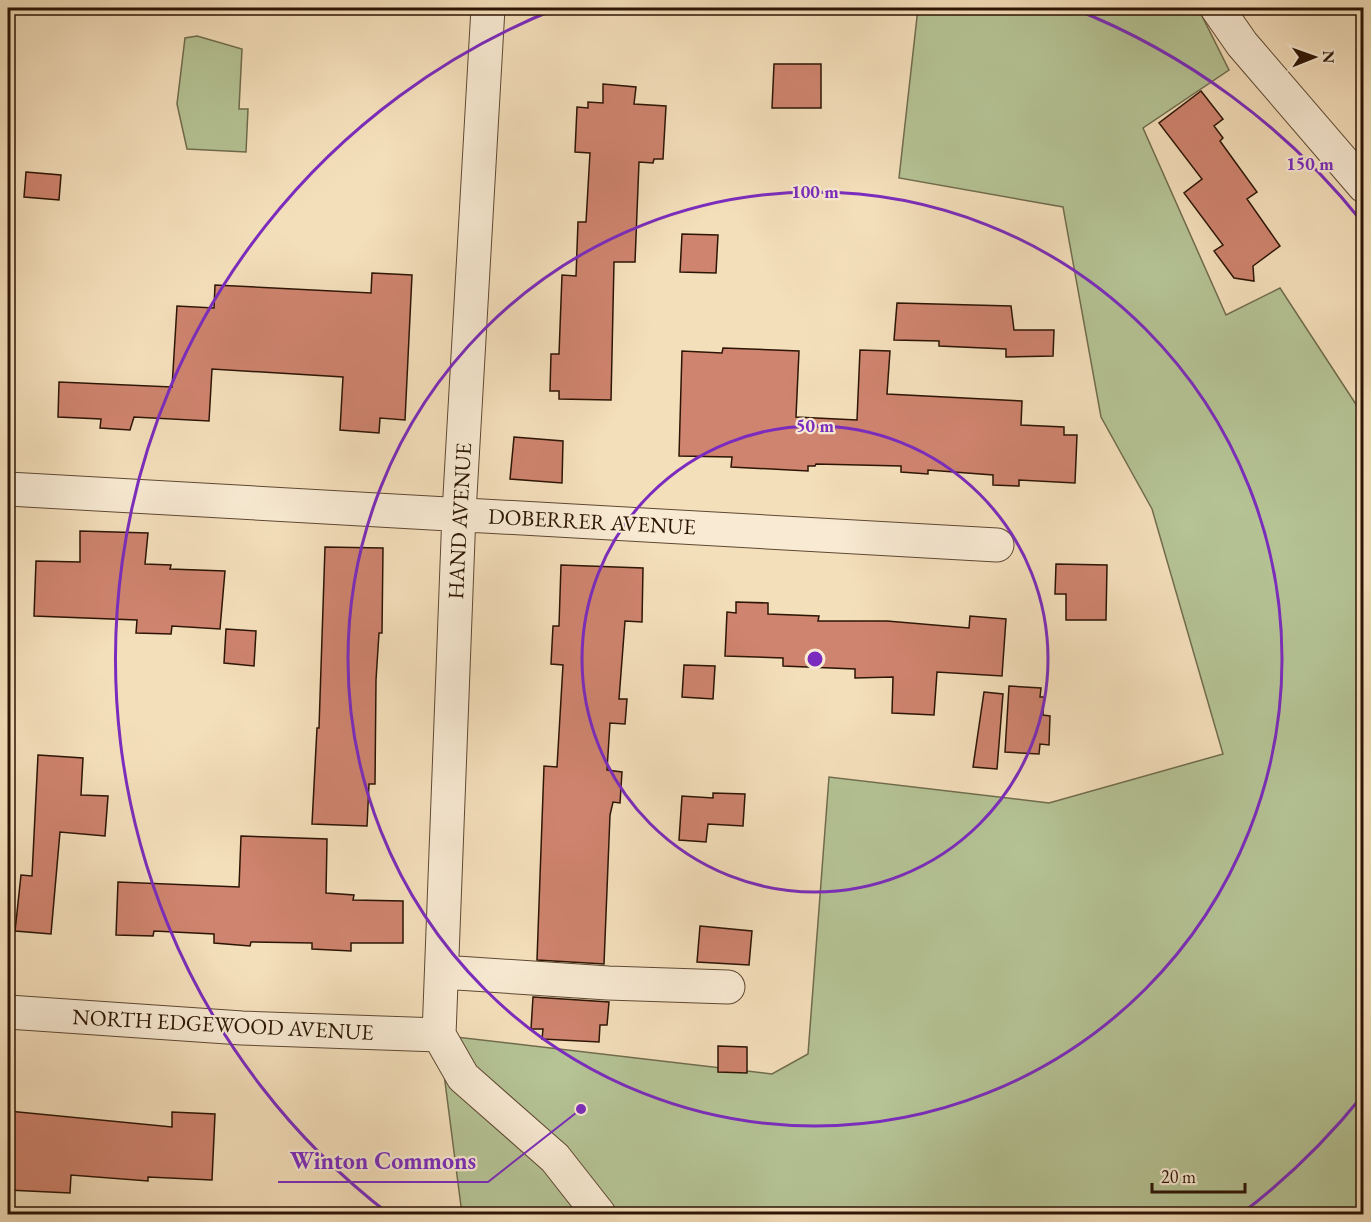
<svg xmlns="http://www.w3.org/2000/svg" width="1371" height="1222" viewBox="0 0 1371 1222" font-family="'EB Garamond',serif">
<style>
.green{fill:#b5c395;stroke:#706c4d;stroke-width:1.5}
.building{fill:#cf846f;stroke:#2c1505;stroke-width:1.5}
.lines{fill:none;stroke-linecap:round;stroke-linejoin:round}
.minor-casing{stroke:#5e4832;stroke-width:35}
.minor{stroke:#f8ead3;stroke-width:33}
.ring{fill:none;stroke:#7b2cbf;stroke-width:3}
.labels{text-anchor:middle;stroke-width:4.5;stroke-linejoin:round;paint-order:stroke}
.street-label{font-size:22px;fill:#2c1505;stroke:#f8ead3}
.centre{fill:#7b2cbf;stroke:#f8ead3;stroke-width:3}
.ring-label{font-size:18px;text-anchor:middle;font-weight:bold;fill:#7b2cbf;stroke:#f8ead3;stroke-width:4.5;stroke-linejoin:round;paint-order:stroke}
.leader{fill:none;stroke:#7b2cbf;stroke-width:2}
.callout-dot{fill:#7b2cbf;stroke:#f8ead3;stroke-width:2}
.callout-label{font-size:24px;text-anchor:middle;font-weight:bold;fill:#7b2cbf;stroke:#f8ead3;stroke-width:4.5;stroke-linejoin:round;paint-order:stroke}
</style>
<rect width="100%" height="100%" fill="#f4dfbb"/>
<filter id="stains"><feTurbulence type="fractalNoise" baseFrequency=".00333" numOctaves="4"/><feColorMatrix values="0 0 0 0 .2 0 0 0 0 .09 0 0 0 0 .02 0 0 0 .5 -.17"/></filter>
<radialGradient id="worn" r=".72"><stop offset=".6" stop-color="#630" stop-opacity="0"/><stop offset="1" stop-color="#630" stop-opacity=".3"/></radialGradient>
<path class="green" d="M918 8H1198L1229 70 1143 128 1226 315 1280 288 1363 415V1214H462L439 1035 772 1074 808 1054 829 777 1049 803 1223 754 1152 509 1101 417 1063 207 899 178Z
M197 36 242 49 239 109H248L246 152 187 149 177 104 185 38Z"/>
<path class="building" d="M774 64H821V108H772Z
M603 84 636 87 634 104 666 106 663 159H654L653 163 639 162 635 262H614L611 400 559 399V391H550L551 354H559L562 275 576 276 578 222H586L590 153 575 152 577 107 588 108V102L603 103Z
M1201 91 1223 119 1214 126 1223 138 1220 141 1257 192 1247 199 1280 246 1253 266 1254 281 1234 278 1214 251 1223 245 1184 193 1202 179 1159 123Z
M26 172 61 175 59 200 24 197Z
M682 234 718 235 716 273 680 272Z
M372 273 412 275 405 420 380 418 379 433 340 430 343 377 212 369 209 421 134 417 130 430 100 428 101 419 58 417 59 382 172 387 177 306 214 308 215 285 371 293Z
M897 303 1011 306 1014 330H1054L1053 356 1006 357V349L939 346V341L894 340Z
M723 348 799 351 796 417 857 420 860 350 890 351 887 394 1022 401 1021 425 1064 427V435H1077L1075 483 1019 480V486L993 485V475L928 470V474L901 472V466L816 464 815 466H808V471L731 467 732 457 679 456 682 351 722 353Z
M514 437 563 441 562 483 510 479Z
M80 531 148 533 145 564 171 565 170 569 225 571 220 629 172 626 171 634 136 633 137 620 34 616 36 561 80 562Z
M325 547 383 548 382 633H379L376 680 375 784H369L367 826 312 824 317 728H319Z
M1056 564 1107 565 1106 620H1066V594H1055Z
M561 565 643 568 642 622 625 621 619 699H627L625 724 610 723 607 770 622 772 620 803 613 802 610 815 604 964 537 960 544 766 557 767 563 665 551 664 553 626H559Z
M736 602 768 603V614L819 616 818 621H887L969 628 970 616 1006 619 1002 676 937 672 934 715 892 713 893 677 855 678V669L783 666V658L725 656 727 612 736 613Z
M226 629 256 631 254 666 224 663Z
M684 665 715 666 713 699 682 697Z
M1009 686 1041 688 1040 697H1044L1043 715 1050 716 1049 745 1040 744 1039 754 1005 752Z
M984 692 1003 694 997 769 973 767Z
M38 755 83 758 81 795 108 796 105 836 60 832 51 934 15 931 21 875 32 876Z
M713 793 745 794 743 826 708 824 706 842 679 840 682 796 713 798Z
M241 836 327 839 326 893 354 895 353 900 403 901V943H351V951L312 949V943L251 942 250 946 214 943V934L154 931 153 936 116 935 118 882 239 887Z
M700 926 752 931 749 965 697 962Z
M533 997 609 1002 607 1025H600L599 1042 542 1039 543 1029H531Z
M718 1046 747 1047V1073L718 1072Z
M8 1111 172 1127V1112L215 1114 212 1180 148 1177V1181L71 1175 70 1193 8 1190Z"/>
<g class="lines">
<defs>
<path id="minor" d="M1217 8 1242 44 1364 186
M8 489 997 545
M442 972 608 983 728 987
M8 1012 242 1028 439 1035
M439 1035 459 513 488 8
M439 1035 463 1077 555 1158 599 1214"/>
</defs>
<use href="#minor" class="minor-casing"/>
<use href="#minor" class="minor"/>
</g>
<g class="ring">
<circle cx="815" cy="659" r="233"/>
<circle cx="815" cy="659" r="467"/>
<path d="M1363 1095A700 700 0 0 1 1241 1214M389 1214A700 700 0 0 1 558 8M1072 8A700 700 0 0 1 1363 223"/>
</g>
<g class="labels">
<g class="street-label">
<text transform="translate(459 521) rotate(-87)" y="8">HAND AVENUE</text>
<text transform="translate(592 521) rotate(3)" y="8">DOBERRER AVENUE</text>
<text transform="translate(223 1024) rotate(3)" y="8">NORTH EDGEWOOD AVENUE</text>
</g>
</g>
<circle cx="815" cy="659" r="9" class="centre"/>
<g class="ring-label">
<text x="1310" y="170">150 m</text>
<text x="815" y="198">100 m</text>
<text x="815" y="432">50 m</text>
</g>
<path class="leader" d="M581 1109L488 1182H278"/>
<circle class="callout-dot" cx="581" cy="1109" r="6"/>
<g class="callout-label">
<text x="383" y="1169">Winton Commons</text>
</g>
<rect width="1371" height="1222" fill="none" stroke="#f4dfbb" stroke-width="30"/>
<rect x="9" y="9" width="1353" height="1204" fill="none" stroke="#2c1505" stroke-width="3"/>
<rect x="15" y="15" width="1341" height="1192" fill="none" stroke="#2c1505" stroke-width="1.5"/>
<g transform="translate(1314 57) rotate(89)" stroke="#f8ead3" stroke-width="4.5" paint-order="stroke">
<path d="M0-4.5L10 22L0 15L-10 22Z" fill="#2c1505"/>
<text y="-9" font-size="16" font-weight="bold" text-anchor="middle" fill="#2c1505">N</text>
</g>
<path d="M1152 1183v9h93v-9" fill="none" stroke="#2c1505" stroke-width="3"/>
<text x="1161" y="1183" font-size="18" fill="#2c1505" stroke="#f8ead3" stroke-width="4.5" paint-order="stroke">20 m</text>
<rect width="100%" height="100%" filter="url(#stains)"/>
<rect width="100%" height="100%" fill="url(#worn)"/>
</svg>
